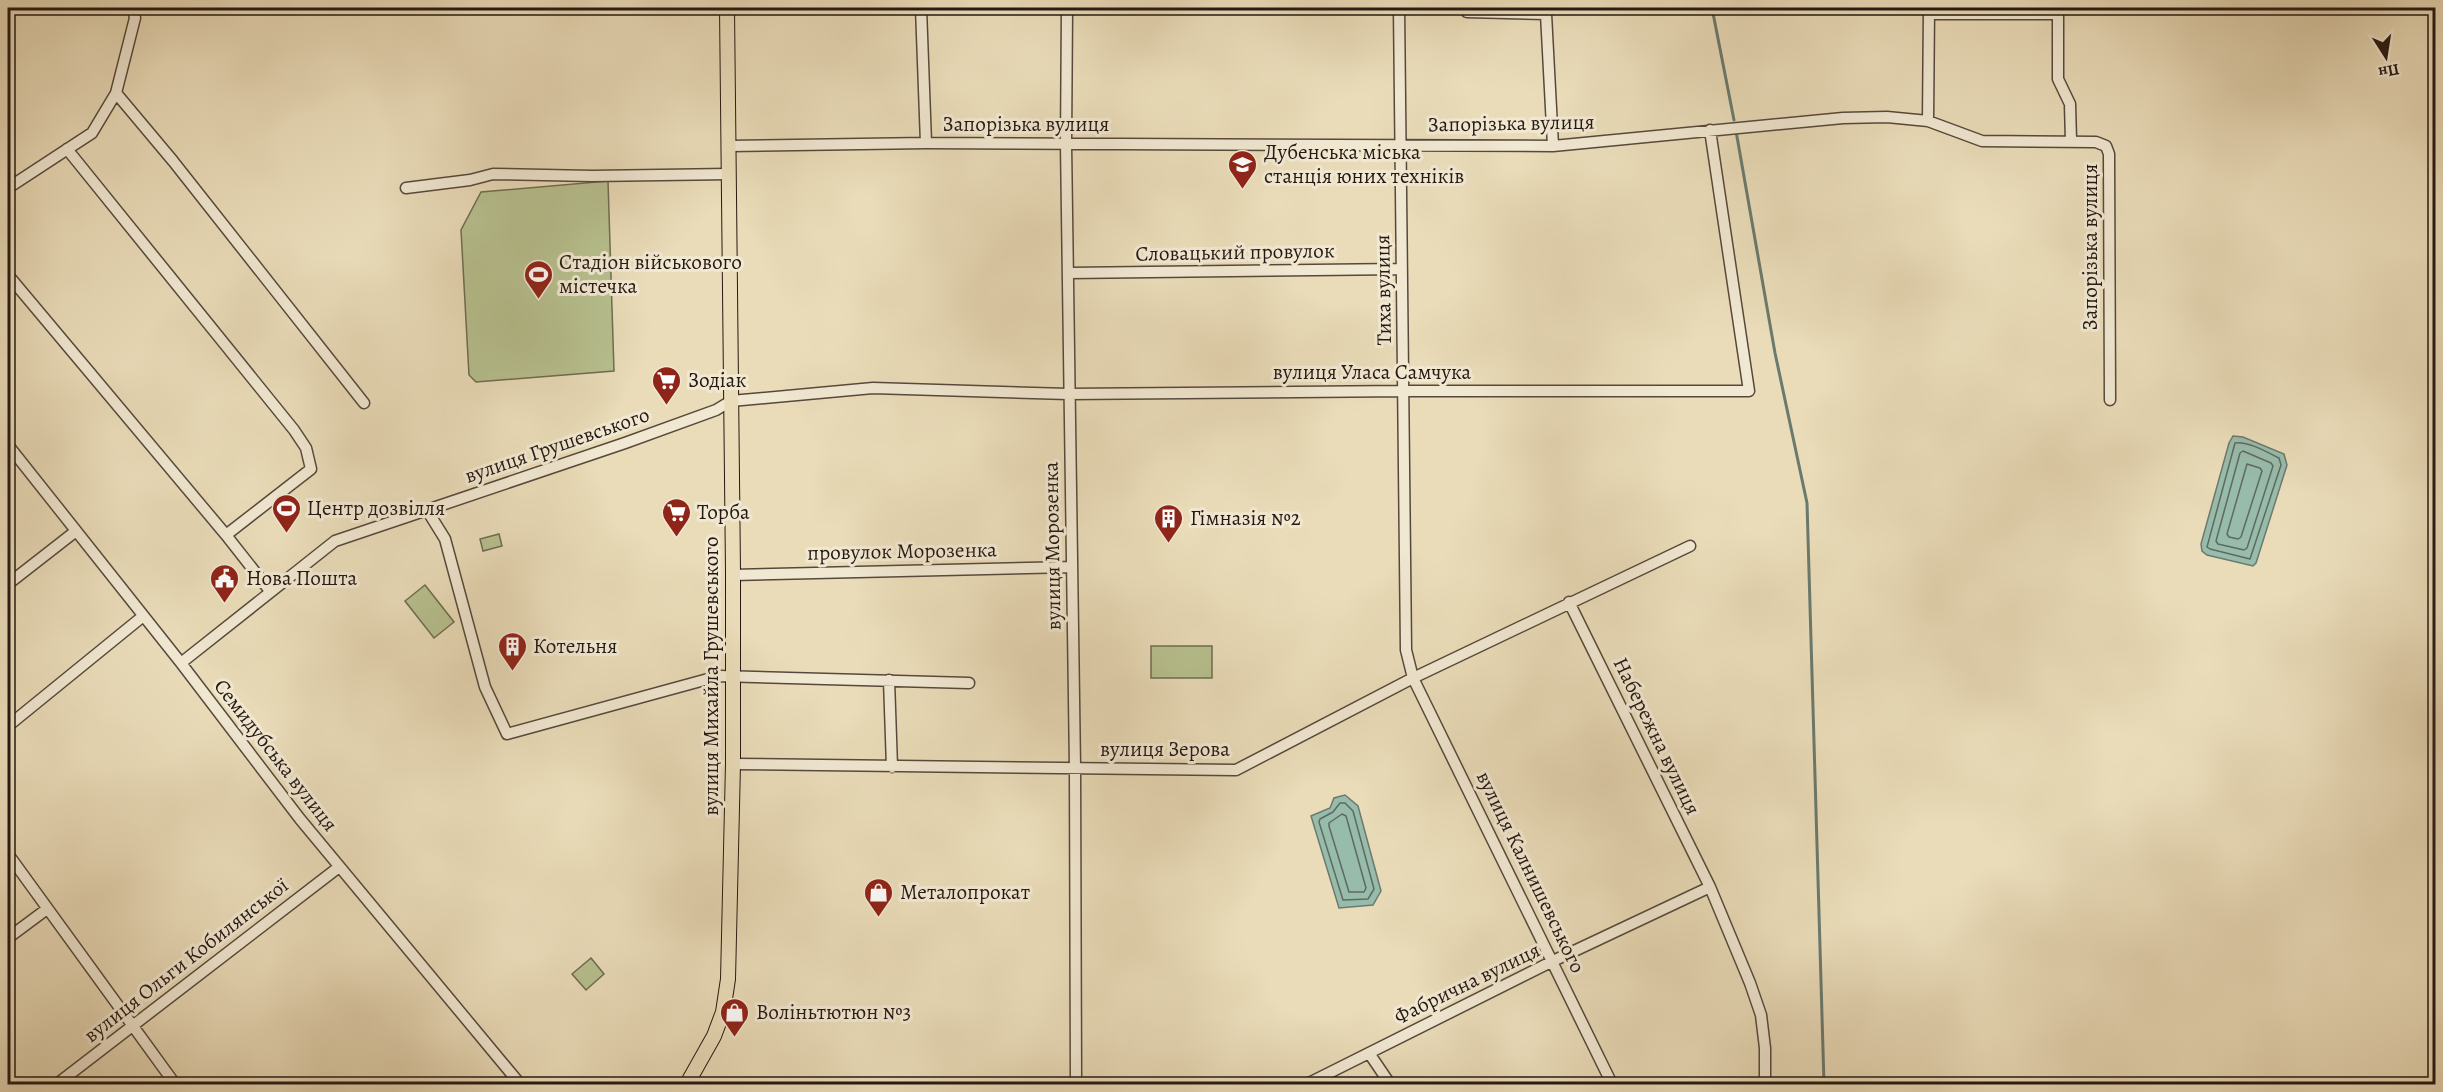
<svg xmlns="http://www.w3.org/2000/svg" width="2443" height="1092" viewBox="0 0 2443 1092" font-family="Alegreya,serif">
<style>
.green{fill:#b7c08f;stroke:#6e6c50;stroke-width:1.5}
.water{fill:#98bcac;stroke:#6a7a6e;stroke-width:1.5}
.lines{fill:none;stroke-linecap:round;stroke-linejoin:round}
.shore{stroke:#5e6a5f;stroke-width:1.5}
.stream{stroke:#6a7a6e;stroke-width:3}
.minor-casing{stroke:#56493c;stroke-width:13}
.major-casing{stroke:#251812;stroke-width:16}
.minor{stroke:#f1e8d2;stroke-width:10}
.major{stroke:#eadcb9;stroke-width:14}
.labels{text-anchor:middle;stroke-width:6;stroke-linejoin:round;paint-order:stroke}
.street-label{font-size:21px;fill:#251812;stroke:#f1e8d2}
.poi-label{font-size:21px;fill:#251812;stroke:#f1e8d2;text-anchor:start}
</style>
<rect width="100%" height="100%" fill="#eadcb9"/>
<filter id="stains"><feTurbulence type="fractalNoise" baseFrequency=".00333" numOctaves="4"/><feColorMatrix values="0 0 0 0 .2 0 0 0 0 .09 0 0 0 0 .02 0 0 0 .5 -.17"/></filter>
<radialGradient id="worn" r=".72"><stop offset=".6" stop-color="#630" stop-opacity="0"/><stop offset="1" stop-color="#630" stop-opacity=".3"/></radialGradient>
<path class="green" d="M608 181 614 371 476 382 469 375 461 230 481 192Z
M499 534 502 546 483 551 480 539Z
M425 585 454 622 434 638 405 601Z
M1151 646H1212V678H1151Z
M591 958 604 974 586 990 572 974Z"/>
<path class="water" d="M2233 436 2243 437 2284 454 2287 465 2256 563 2253 566 2207 555 2202 551 2201 544 2229 443Z
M1345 795 1358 806 1381 891 1373 905 1339 908 1311 816 1330 808 1334 798Z"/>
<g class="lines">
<path class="shore" d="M2235 443C2248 441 2267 452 2279 458L2281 465 2250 559 2210 549 2207 547Z
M2243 451 2271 463 2273 466 2247 548 2244 550 2218 544 2216 541 2240 453Z
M2247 464 2260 468 2262 471 2241 537 2238 539 2229 537 2227 534Z
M1340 803H1345L1353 811 1374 889 1368 899 1343 900 1319 822 1320 819 1333 812Z
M1342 814 1346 816 1366 888 1364 892H1349L1329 826V823Z"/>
<path class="stream" d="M1712 8 1734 120
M1736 131 1775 353 1807 503 1824 1084"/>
<defs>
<path id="minor" d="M921 8 926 143
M1067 8 1066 144 1075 768 1076 1084
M1399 8 1406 650 1413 678 1612 1084
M1466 8 1467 12 1546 14 1553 146
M2058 8V79L2070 104 2071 141
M1929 14H2058
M116 93 173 161 364 403
M1928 121 1929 8
M729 146 926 143 1553 146 1843 118 1887 117 1928 121 1982 141 2096 142 2106 146 2109 154 2110 400
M67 149 294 430 306 448 311 469 226 535
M8 188 92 133 116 93 135 18 133 8
M406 188 470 180 493 174 592 176 729 174
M1069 273 1401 269
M8 275 226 535 270 591
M8 445 181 663 300 819 520 1084
M733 575 1072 567
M8 584 76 531
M1569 602 1710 887 1750 983 1761 1015 1765 1048V1084
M181 663 335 541 427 510
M889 680 892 767
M969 683 719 676 507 734 485 687 445 539 427 510 625 443 716 410 731 401 873 388 1068 394 1404 391H1749L1710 130
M8 726 142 617
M733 764 1236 770 1413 678 1690 546
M8 854 175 1084
M8 938 47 909
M1369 1053 1390 1084
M57 1084 339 867
M1307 1084 1553 961 1710 887"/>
<path id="major" d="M687 1084 714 1036 723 1012 728 979 733 764V572L727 8"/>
</defs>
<use href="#minor" class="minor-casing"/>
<use href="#major" class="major-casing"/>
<use href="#minor" class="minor"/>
<use href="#major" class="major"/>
</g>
<defs>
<symbol id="school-pin" viewBox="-11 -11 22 30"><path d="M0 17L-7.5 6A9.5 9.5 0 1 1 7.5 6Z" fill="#8f2418" stroke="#f1e8d2"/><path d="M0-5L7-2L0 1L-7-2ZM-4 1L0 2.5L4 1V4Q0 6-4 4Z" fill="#fff"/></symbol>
<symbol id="stadium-pin" viewBox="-11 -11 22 30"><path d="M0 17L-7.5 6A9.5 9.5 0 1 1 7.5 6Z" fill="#8f2418" stroke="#f1e8d2"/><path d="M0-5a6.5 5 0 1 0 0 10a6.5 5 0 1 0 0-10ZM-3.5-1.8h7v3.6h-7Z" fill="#fff"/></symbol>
<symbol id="supermarket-pin" viewBox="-11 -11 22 30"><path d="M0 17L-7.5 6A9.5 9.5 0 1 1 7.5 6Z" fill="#8f2418" stroke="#f1e8d2"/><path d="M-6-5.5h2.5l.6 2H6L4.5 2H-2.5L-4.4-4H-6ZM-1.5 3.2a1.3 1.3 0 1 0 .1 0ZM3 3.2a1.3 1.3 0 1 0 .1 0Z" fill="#fff"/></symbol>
<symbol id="building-pin" viewBox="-11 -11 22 30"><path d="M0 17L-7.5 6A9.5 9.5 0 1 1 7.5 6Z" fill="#8f2418" stroke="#f1e8d2"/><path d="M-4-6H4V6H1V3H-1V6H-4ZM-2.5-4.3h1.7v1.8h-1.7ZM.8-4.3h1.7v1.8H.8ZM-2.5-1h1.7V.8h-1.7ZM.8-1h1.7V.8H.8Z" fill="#fff"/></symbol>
<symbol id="civic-pin" viewBox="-11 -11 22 30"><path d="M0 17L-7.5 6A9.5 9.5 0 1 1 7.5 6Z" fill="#8f2418" stroke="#f1e8d2"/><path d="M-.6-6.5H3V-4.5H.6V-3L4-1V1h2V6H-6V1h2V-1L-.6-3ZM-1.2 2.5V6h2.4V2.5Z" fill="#fff"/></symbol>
<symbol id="shop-pin" viewBox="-11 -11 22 30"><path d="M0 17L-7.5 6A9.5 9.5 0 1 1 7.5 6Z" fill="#8f2418" stroke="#f1e8d2"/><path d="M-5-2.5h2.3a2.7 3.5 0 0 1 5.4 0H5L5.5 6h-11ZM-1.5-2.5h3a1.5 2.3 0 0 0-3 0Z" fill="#fff"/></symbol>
</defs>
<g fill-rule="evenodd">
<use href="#school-pin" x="1226" y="148" width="33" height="45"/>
<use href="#stadium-pin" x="522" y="258" width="33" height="45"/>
<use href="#supermarket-pin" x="650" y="364" width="33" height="45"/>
<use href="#stadium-pin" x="270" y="492" width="33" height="45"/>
<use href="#supermarket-pin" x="660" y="496" width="33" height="45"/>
<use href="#building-pin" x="1152" y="502" width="33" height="45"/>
<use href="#civic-pin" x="208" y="562" width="33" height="45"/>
<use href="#building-pin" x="496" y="630" width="33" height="45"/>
<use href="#shop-pin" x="862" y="876" width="33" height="45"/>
<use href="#shop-pin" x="718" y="996" width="33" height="45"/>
</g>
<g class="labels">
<g class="street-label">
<text transform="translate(1511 123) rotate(-1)" y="7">Запорізька вулиця</text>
<text x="1026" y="131">Запорізька вулиця</text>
<text transform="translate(2090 247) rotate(-90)" y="7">Запорізька вулиця</text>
<text transform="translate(1235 252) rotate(-1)" y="7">Словацький провулок</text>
<text transform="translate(1383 290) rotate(-91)" y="7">Тиха вулиця</text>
<text x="1372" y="379">вулиця Уласа Самчука</text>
<text transform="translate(557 445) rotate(-19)" y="7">вулиця Грушевського</text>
<text transform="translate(1052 546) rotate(-91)" y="7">вулиця Морозенка</text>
<text transform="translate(902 551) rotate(-1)" y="7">провулок Морозенка</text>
<text transform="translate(711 676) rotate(-90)" y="7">вулиця Михайла Грушевського</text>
<text transform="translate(1657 736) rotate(64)" y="7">Набережна вулиця</text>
<text x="1165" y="756">вулиця Зерова</text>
<text transform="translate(276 755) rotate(52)" y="7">Семидубська вулиця</text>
<text transform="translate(1531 872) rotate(64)" y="7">вулиця Калнишевського</text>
<text transform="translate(186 960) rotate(-38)" y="7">вулиця Ольги Кобилянської</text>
<text transform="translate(1467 983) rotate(-26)" y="7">Фабрична вулиця</text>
</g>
<g class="poi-label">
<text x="1264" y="159">Дубенська міська<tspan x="1264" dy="24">станція юних техніків</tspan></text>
<text x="559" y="269">Стадіон військового<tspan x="559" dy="24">містечка</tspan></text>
<text x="688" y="387">Зодіак</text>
<text x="307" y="515">Центр дозвілля</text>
<text x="697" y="519">Торба</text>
<text x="1190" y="525">Гімназія №2</text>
<text x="246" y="585">Нова Пошта</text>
<text x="533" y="653">Котельня</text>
<text x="900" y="899">Металопрокат</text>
<text x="756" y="1019">Воліньтютюн №3</text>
</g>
</g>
<rect width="2443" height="1092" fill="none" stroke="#eadcb9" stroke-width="30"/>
<rect x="9" y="9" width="2425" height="1074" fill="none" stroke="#251812" stroke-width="3"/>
<rect x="15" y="15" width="2413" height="1062" fill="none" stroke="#251812" stroke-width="1.5"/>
<g transform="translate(2386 57) rotate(168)" stroke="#f1e8d2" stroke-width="4.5" paint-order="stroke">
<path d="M0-4.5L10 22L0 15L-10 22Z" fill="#251812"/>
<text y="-9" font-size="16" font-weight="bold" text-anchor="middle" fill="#251812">Пн</text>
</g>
<rect width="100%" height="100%" filter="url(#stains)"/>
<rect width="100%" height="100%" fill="url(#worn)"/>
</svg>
